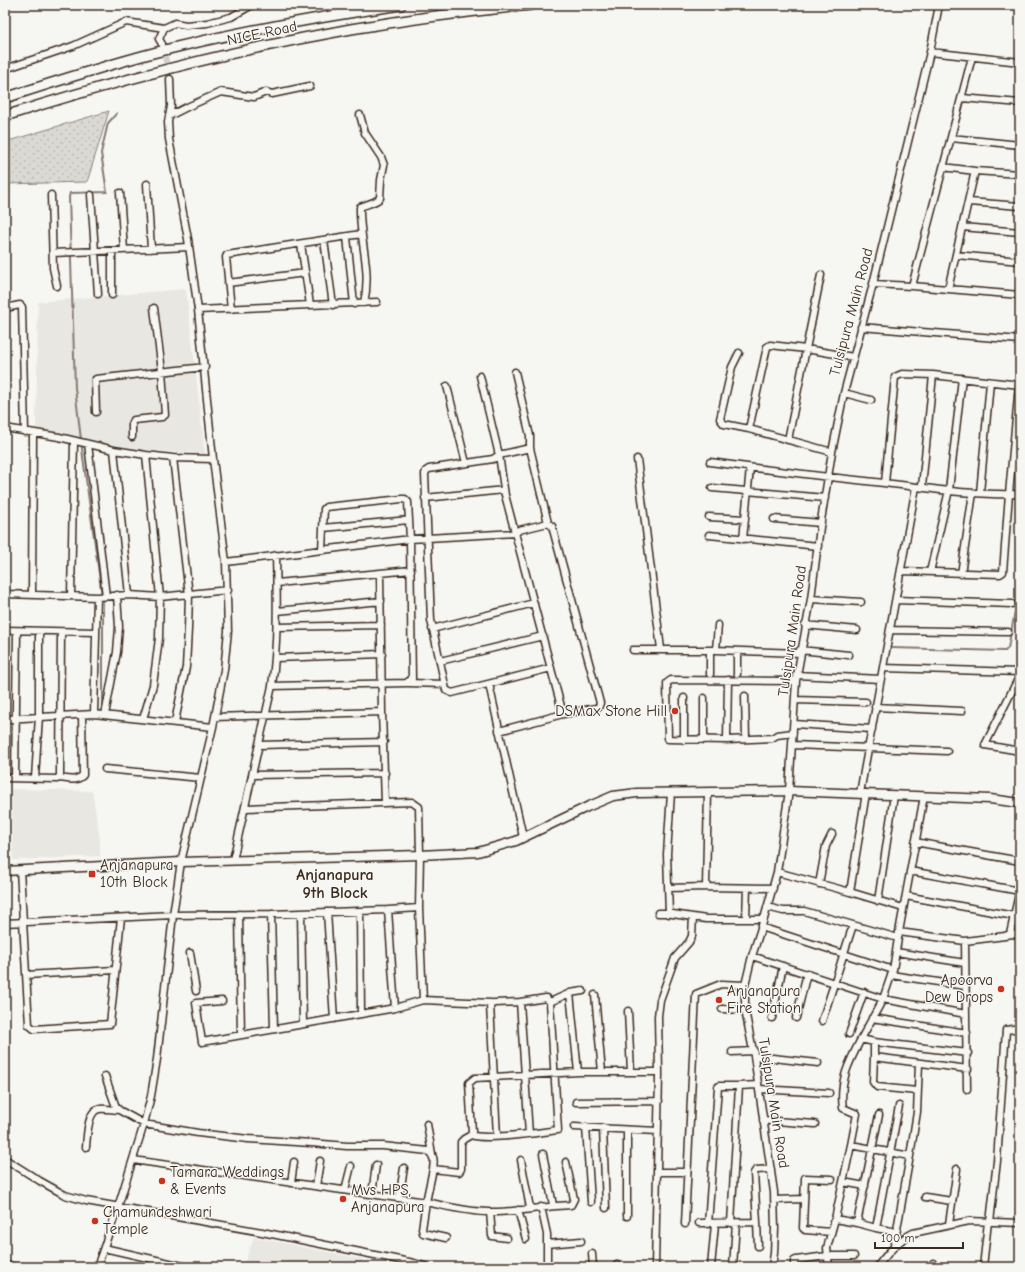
<svg xmlns="http://www.w3.org/2000/svg" width="1025" height="1272" viewBox="0 0 1025 1272" font-family="'Comic Neue',sans-serif">
<style>
.built{fill:#e8e7e2}
.grass{fill:url(#grass-dots);stroke:#8a8278}
.lines{fill:none;stroke-linecap:round;stroke-linejoin:round}
.stream{stroke:#857a71;stroke-width:2}
.minor-tunnel{stroke:#d1cdc8;stroke-width:6;stroke-dasharray:6 3;stroke-linecap:butt}
.minor-casing{stroke:#3b2a1e;stroke-width:9}
.major-casing{stroke:#3b2a1e;stroke-width:11}
.highway-casing{stroke:#3b2a1e;stroke-width:12}
.minor{stroke:#f6f6f2;stroke-width:6}
.major{stroke:#f6f6f2;stroke-width:8}
.highway{stroke:#f6f6f2;stroke-width:9}
.poi-dot{fill:#c8321e;stroke:#f6f6f2;stroke-width:1.5}
.labels{text-anchor:middle;stroke-width:3;stroke-linejoin:round;paint-order:stroke}
.street-label{font-size:15px;fill:#3b2a1e;stroke:#f6f6f2}
.poi-label{font-size:15px;fill:#3b2a1e;stroke:#f6f6f2;text-anchor:start}
.neighbourhood-label{font-size:16px;font-weight:bold;fill:#3b2a1e;stroke:#f6f6f2}
</style>
<defs>
<pattern id="grass-dots" width="8" height="8" patternUnits="userSpaceOnUse"><rect width="8" height="8" fill="#dad9d3"/><path d="M2 2h.1M6 6h.1" fill="none" stroke="#bcbab5" stroke-width="1.8" stroke-linecap="round"/></pattern>
</defs>
<rect width="100%" height="100%" fill="#f6f6f2"/>
<filter id="ink" filterUnits="userSpaceOnUse"><feTurbulence type="fractalNoise" baseFrequency=".025" numOctaves="2"/><feDisplacementMap in="SourceGraphic" scale="8" xChannelSelector="R" yChannelSelector="G"/><feConvolveMatrix kernelMatrix="1 2 1 2 8 2 1 2 1" color-interpolation-filters="sRGB"/></filter>
<g filter="url(#ink)">
<path class="built" d="M186 289 205 454 139 450 36 431 38 302Z
M11 789 92 791 100 840V856L13 860Z
M254 1237 363 1259 360 1267H243Z"/>
<path class="grass" d="M109 111 87 182 5 184V142Z"/>
<g class="lines">
<path class="stream" d="M892 648 1005 651 1008 648 1015 612 1020 602
M103 710V603L83 457 75 388 69 197 70 193 107 192 101 153 108 123 117 113"/>
<path class="minor-tunnel" d="M163 48 170 79"/>
<defs>
<path id="minor" d="M162 44 159 39 164 28 175 23 186 25 207 23 231 17 252 5
M930 52 1020 62
M5 69 73 46 126 22 164 28
M962 98 1020 103
M360 115 365 133 381 157 384 165 381 180 380 198C375 203 367 204 360 207 359 241 372 268 364 303
M169 116 187 107 221 92 254 97 266 92 272 94 310 86
M951 138 1020 145
M943 167 975 171 948 289
M975 171 1020 174
M147 184 151 249
M120 193 124 250
M51 195 53 268 57 286
M91 195 98 294
M969 202 1020 206
M962 227 1020 232
M347 237 354 304
M324 240 333 305
M301 244 310 305
M112 251V295
M53 253 189 247
M956 255 1020 261
M228 283 305 273
M873 284 912 286 972 57
M912 286 1020 295
M5 308 20 305 22 307 25 432
M231 309 226 257 227 255 361 234
M198 310 377 302
M861 327 1020 340
M739 353 732 367 720 419 724 424 749 429 832 452
M515 372 530 436V448L548 523
M480 376 499 455 505 495 563 714
M447 386 466 463
M844 393 871 400
M96 412 95 380 96 379 205 367
M5 428 59 437 114 450 146 455 173 458 213 459
M749 429 767 347 770 345 806 349 821 275
M132 437V422L134 420 162 417 165 415 162 371 154 308
M788 440 806 349 853 357
M88 444 106 596
M530 448 499 455 493 459 429 469 426 471 425 474 431 620 446 690 452 693 551 668
M114 450 129 595
M173 458 189 595 188 629 186 667 175 722
M637 459 661 649
M710 462C768 470 826 477 884 483 929 488 975 496 1020 494
M885 483 895 377 902 374 933 375
M922 487 933 375 1020 385
M712 488 825 498
M980 493 990 382
M425 498 504 490
M709 517 745 519
M774 519 821 523
M323 528 409 520
M709 535 818 546
M743 539 750 468
M322 550 324 509 326 507 402 499H405L408 502 410 539 516 533 519 530 548 523 552 526 600 703 599 706 596 708 563 714 499 731
M226 562 410 539 412 679 406 683 272 686
M901 571 1000 574 1003 572 1009 494 1019 385
M930 572 949 490 962 378
M380 573 382 712 385 803
M961 574 973 493
M277 583 411 570
M5 594 97 597 129 595 160 597 228 590
M32 595 33 434
M71 596 74 441
M811 599 861 602
M896 600 1012 604
M277 611 381 601
M805 625 857 630
M277 627 381 625
M432 629 534 603
M5 630 96 632
M890 630 1008 632
M633 650H716L800 653
M716 650 718 625
M800 650 849 655
M276 658 382 654
M440 661 543 636
M883 668 1020 672
M710 674V650
M737 674V651
M796 675 881 679
M1020 675 985 745 1020 751
M408 683 445 684
M489 684 523 837
M745 696 746 739
M684 698V740
M795 700 866 702
M875 707 962 711
M94 714 97 597
M105 715 117 652 119 627 117 595
M215 717 382 712
M5 719 94 714 213 727
M143 719 153 685 159 638 160 597 146 455
M794 724 872 729
M793 733 777 735 772 738 727 740 668 739 667 683 671 680 796 681
M704 740V698
M727 740 728 680
M259 745 384 742
M793 745 947 751
M105 769 201 778
M252 775 385 773
M5 778 57 779 60 776 61 632
M15 778 17 631
M35 778 39 716V631
M59 778C68 779 77 782 83 775L82 715
M708 792 706 887 773 888
M860 793 916 487
M924 796 899 932 893 970 883 999 861 1039 874 1042 968 1053
M245 808 412 802 419 807 420 855 419 908 423 1000
M915 842 1020 861
M233 860 272 686C278 643 277 599 276 555
M20 870 29 1025 34 1029 110 1024 121 918
M910 871 1020 891
M777 872 850 892 903 908
M819 884 826 846 832 834
M669 888 706 887
M850 892 866 793
M906 896 1014 916
M878 901 894 795
M767 907 783 911H804L898 938
M388 910 395 1008
M360 911 361 1014
M327 912 334 1019
M301 913 303 1024
M658 913H666L706 919H764
M239 914 241 1035
M271 914 274 1029
M669 914 667 854 671 793
M746 919 747 888
M5 923 173 915 271 914 388 910 419 908
M761 927 893 970
M899 932 965 941
M1010 934 1020 889
M896 952 965 963
M190 953 196 991
M752 956 883 999 966 1014
M26 975 115 970
M891 975 965 986
M570 993 578 1072
M595 995 602 1072
M222 1001 196 1003 202 1042 395 1008 423 1000 491 1003
M520 1002 529 1134
M550 1002 570 993 583 991
M722 1009 745 1010
M628 1011 631 1072
M772 1018 783 966
M796 1018 807 973
M872 1018 967 1033
M822 1021 853 925
M849 1034 864 992
M861 1039C849 1062 839 1081 843 1108L857 1114 851 1145 910 1156
M874 1042V1057L968 1069
M732 1052 754 1051
M754 1056 818 1063
M874 1057 873 1082 877 1087 917 1091
M659 1073 658 1016 660 1000 675 958 689 942 692 936 693 917
M105 1076 116 1107 119 1110 144 1124 198 1133 248 1139 311 1143 347 1146H383L428 1151C435 1156 434 1162 433 1169L459 1172 461 1169V1142L464 1139 471 1135 472 1132 469 1083 475 1078 578 1072H656L659 1073V1075L655 1267
M759 1089 829 1093
M967 1089 965 941 1005 936 1010 934 1020 935
M576 1102 659 1101
M763 1120 815 1124
M427 1124 432 1154
M574 1127 658 1131
M586 1127 591 1202
M603 1128 606 1208
M471 1135C486 1141 541 1132 558 1130L550 1002 546 998 520 1002 494 1003 490 1005 497 1136
M851 1145 835 1219 857 1223 876 1228 899 1106
M86 1147C87 1138 87 1111 99 1109 105 1108 113 1110 119 1110
M543 1154 553 1205
M5 1159 40 1181 65 1195 86 1201 262 1232 414 1263 428 1267
M133 1160 426 1202 422 1229 423 1233 446 1238
M521 1160 530 1208
M433 1169 426 1202C446 1206 467 1212 488 1212 516 1213 543 1206 571 1205L574 1199 566 1162
M658 1172H687
M843 1182 865 1186
M291 1183 294 1162
M316 1186 320 1161
M345 1190 351 1166
M372 1194 376 1165
M925 1197 952 1201
M399 1198 404 1168
M774 1200 804 1199
M541 1207 547 1234V1267
M518 1210 526 1239
M490 1212 492 1236 507 1238
M627 1216V1130
M757 1222 758 1246
M990 1222 997 1161 1006 1030 1020 1028
M699 1223 757 1222 754 1173 756 1170 771 1169
M731 1223 739 1086
M857 1223 879 1115
M685 1224 696 994 721 984 745 985
M708 1224 718 1087 719 1086H739L758 1085
M949 1224 957 1169
M876 1228 896 1232
M831 1232 805 1230 803 1228 805 1178 832 1179
M547 1244 581 1241
M894 1246 910 1156 917 1112 919 1064
M104 1248 187 1267
M592 1254 593 1267
M5 1265 16 1267
M97 1267 118 1207 144 1124 151 1096 157 1059 173 915 181 862 213 727 224 670 228 631 226 562 213 459 198 310 188 239 169 139 168 122 171 106 170 79
M617 1267V1265
M711 1267 715 1224
M733 1267 736 1223
M772 1267 774 1253 775 1229 774 1192 754 1056 745 1010V985L752 956 764 919 777 872 789 791 796 681 811 599 820 527 832 452 844 393 873 284 930 52 939 5
M794 1267V1261L796 1260 827 1256H854
M829 1267 827 1248 835 1219
M877 1267C888 1253 897 1241 913 1233L969 1221 1020 1223
M932 1267 933 1263
M983 1267 988 1222"/>
<path id="major" d="M5 871 181 862 420 855 478 852 516 841 587 807 613 796 637 793 789 791 990 799 1020 803"/>
<path id="highway" d="M5 98C54 82 104 66 153 53 235 32 318 17 401 5
M5 116C118 80 234 50 351 29 410 19 470 11 531 5"/>
</defs>
<use href="#minor" class="minor-casing"/>
<use href="#major" class="major-casing"/>
<use href="#highway" class="highway-casing"/>
<use href="#minor" class="minor"/>
<use href="#major" class="major"/>
<use href="#highway" class="highway"/>
</g>
</g>
<g class="poi-dot">
<circle cx="675" cy="711" r="4"/>
<rect x="88" y="870" width="8" height="8" rx="2"/>
<circle cx="1001" cy="989" r="4"/>
<circle cx="719" cy="1000" r="4"/>
<circle cx="162" cy="1181" r="4"/>
<circle cx="343" cy="1199" r="4"/>
<circle cx="95" cy="1221" r="4"/>
</g>
<g class="labels">
<g class="street-label">
<text transform="translate(262 33) rotate(-12)" y="5">NICE Road</text>
<text transform="translate(851 312) rotate(-75)" y="5">Tulsipura Main Road</text>
<text transform="translate(792 631) rotate(-82)" y="5">Tulsipura Main Road</text>
<text transform="translate(774 1103) rotate(81)" y="5">Tulsipura Main Road</text>
</g>
<g class="poi-label">
<text x="667" y="716" text-anchor="end">DSMax Stone Hill</text>
<text x="100" y="870">Anjanapura<tspan x="100" dy="17">10th Block</tspan></text>
<text x="993" y="985" text-anchor="end">Apoorva<tspan x="993" dy="17">Dew Drops</tspan></text>
<text x="727" y="996">Anjanapura<tspan x="727" dy="17">Fire Station</tspan></text>
<text x="170" y="1177">Tamara Weddings<tspan x="170" dy="17">&amp; Events</tspan></text>
<text x="351" y="1195">Mvs HPS,<tspan x="351" dy="17">Anjanapura</tspan></text>
<text x="103" y="1217">Chamundeshwari<tspan x="103" dy="17">Temple</tspan></text>
</g>
<g class="neighbourhood-label">
<text x="335" y="880">Anjanapura<tspan x="335" dy="18">9th Block</tspan></text>
</g>
</g>
<rect width="1025" height="1272" fill="none" stroke="#f6f6f2" stroke-width="20"/>
<rect x="10" y="10" width="1005" height="1252" fill="none" stroke="#3b2a1e" stroke-width="1.5" filter="url(#ink)"/>
<path d="M875 1242v6h88v-6" fill="none" stroke="#3b2a1e" stroke-width="2"/>
<text x="881" y="1242" font-size="12" fill="#3b2a1e" stroke="#f6f6f2" stroke-width="3" paint-order="stroke">100 m</text>
</svg>
